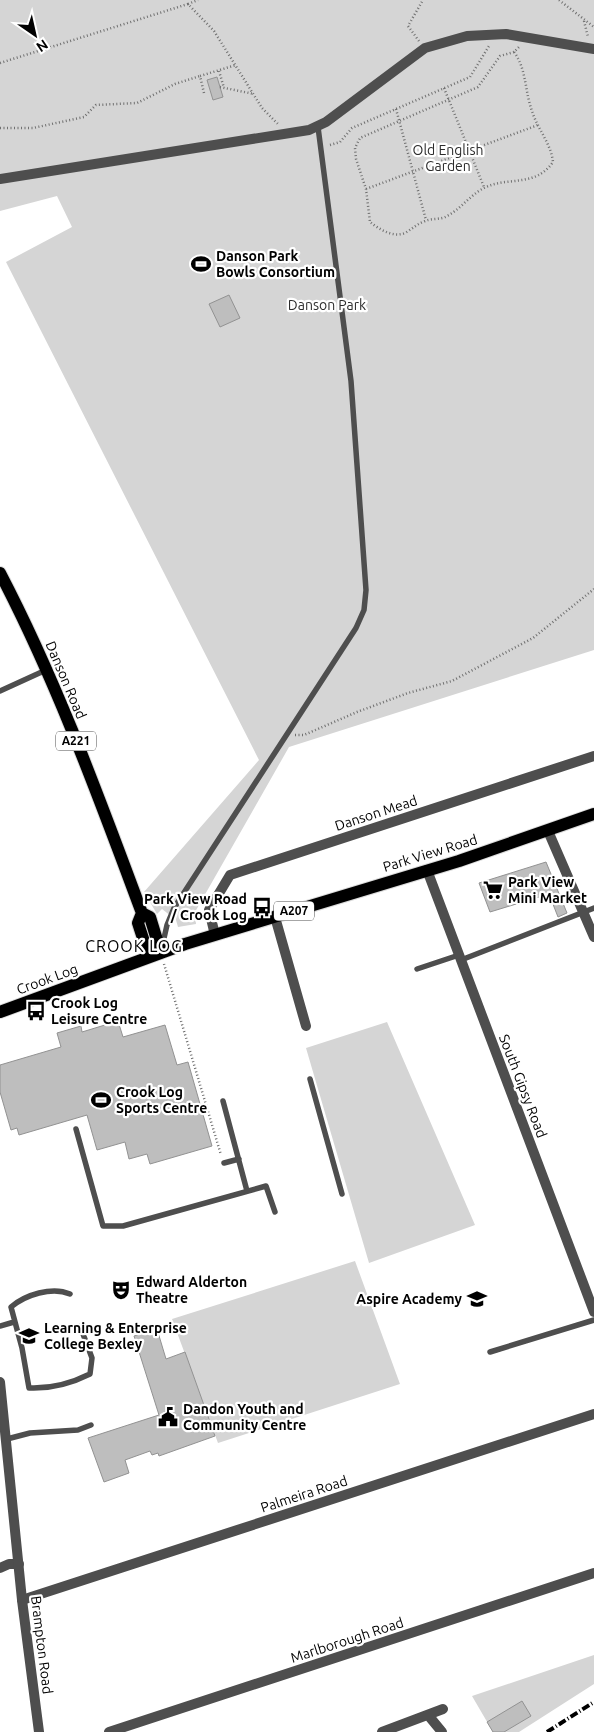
<svg xmlns="http://www.w3.org/2000/svg" width="594" height="1732" viewBox="0 0 594 1732" font-family="Ubuntu,sans-serif">
<style>
.green{fill:#d5d5d5}
.building{fill:#bebebe;stroke:#929292}
.lines{fill:none;stroke-linecap:round;stroke-linejoin:round}
.primary-casing{stroke:#dbdbdb;stroke-width:14}
.path{stroke:#707070;stroke-width:2.5;stroke-dasharray:1 2.5;stroke-linecap:butt}
.service{stroke:#4e4e4e;stroke-width:5.5}
.minor{stroke:#4e4e4e;stroke-width:10}
.tertiary{stroke:#4e4e4e;stroke-width:10}
.primary{stroke:#000;stroke-width:12}
.rail{stroke:#000;stroke-width:4;stroke-dasharray:8 2.5 1 2.5;stroke-linecap:butt}
.labels{text-anchor:middle;stroke-width:4.5;stroke-linejoin:round;paint-order:stroke}
.shield{fill:#fff;stroke:#4c4c4c;stroke-width:1}
.shield-label{font-size:12px;font-weight:bold;fill:#000}
.park-label{font-size:14px;fill:#2c2c2c;stroke:#fff}
.poi-label{font-size:14px;font-weight:bold;fill:#000;stroke:#fff;text-anchor:start}
.street-label{font-size:14px;fill:#000;stroke:#fff}
.quarter-label{font-size:16px;letter-spacing:1px;fill:#000;stroke:#fff}
</style>
<rect width="100%" height="100%" fill="#fff"/>
<path class="green" d="M0 0H594V650L289 747 195 912 196 924 178 927 176 920 162 909 157 914 144 892 259 760 6 262 72 227 57 196 0 211Z
M387 1022 475 1225 369 1263 306 1048Z
M355 1261 400 1384 218 1443 172 1319Z
M594 1655V1684L519 1732H493L472 1696Z"/>
<path class="building" d="M217 77 223 97 213 100 207 80Z
M229 295 240 318 220 327 209 304Z
M546 862 567 913 558 917 549 894 490 912 479 883Z
M118 1021 123 1037 165 1025 177 1065 188 1062 212 1146 150 1164 147 1154 129 1159 125 1142 97 1150 87 1115 19 1135 17 1128 11 1130 0 1092V1065L61 1047 57 1033 81 1026 82 1032Z
M157 1329 166 1359 185 1352 215 1436 159 1456 158 1453 152 1455 150 1451 125 1460 129 1473 104 1482 88 1438 159 1415 134 1336Z
M522 1701 531 1716 504 1732H493L487 1722Z"/>
<g class="lines">
<defs>
<path id="primary" d="M0 573C57 682 99 798 142 913L138 923 149 957
M142 913 150 917 161 953
M0 1012 185 944 459 861 594 814"/>
</defs>
<use href="#primary" class="primary-casing"/>
<path class="path" d="M559 0 594 27
M188 4 198 0
M584 21 588 37
M419 41 408 26 423 0
M514 52 500 56 478 87 360 138 355 148 356 159 366 189 370 222C379 229 393 238 405 233 412 229 417 224 425 221 432 218 441 220 447 216 461 209 470 195 484 188 507 176 535 188 553 162 551 143 536 127 531 108 525 90 526 68 514 52L520 46
M0 63 188 4 214 31 262 108 278 124
M219 71 224 88
M220 87 254 94
M444 88 484 187
M204 93 200 76 236 65
M396 109 426 220
M0 128H33L84 117 96 105 137 103 175 84 200 76
M330 145 340 142 352 128 470 77 489 46
M366 189 538 125
M295 735H304L357 712 408 693 452 681 533 638 594 589
M164 964 221 1155"/>
<path class="service" d="M0 691 46 670
M162 947 167 925 174 908 356 628 364 610 366 590 351 381 318 127
M461 960 594 908
M417 969 459 955
M310 1079 342 1194
M223 1101 247 1191
M76 1129 103 1226H123L266 1186 275 1212
M224 1163 239 1159
M70 1294C52 1286 25 1295 11 1307L22 1348 29 1388C52 1389 70 1384 90 1374L92 1358 80 1326
M0 1326 14 1322
M490 1352 594 1320
M7 1439 30 1433 78 1430 91 1425"/>
<path class="minor" d="M0 179 309 130 326 122 425 48 467 36 506 34 594 49
M548 831 594 937
M427 870 594 1312
M275 917 306 1026
M215 935 209 910 230 875 594 756
M0 1568 9 1564H19
M22 1600 594 1414
M428 1715 442 1732
M109 1732 594 1573
M382 1732 443 1709"/>
<path class="tertiary" d="M0 1382 22 1600 39 1732"/>
<use href="#primary" class="primary"/>
<path class="rail" d="M547 1732 594 1702"/>
</g>
<defs>
<symbol id="stadium-bare" viewBox="-9 -9 18 18"><path d="M0-5a6.5 5 0 1 0 0 10a6.5 5 0 1 0 0-10ZM-3.5-1.8h7v3.6h-7Z" fill="#000" stroke="#fff" stroke-width="2.5" paint-order="stroke"/></symbol>
<symbol id="supermarket-bare" viewBox="-9 -9 18 18"><path d="M-6-5.5h2.5l.6 2H6L4.5 2H-2.5L-4.4-4H-6ZM-1.5 3.2a1.3 1.3 0 1 0 .1 0ZM3 3.2a1.3 1.3 0 1 0 .1 0Z" fill="#000" stroke="#fff" stroke-width="2.5" paint-order="stroke"/></symbol>
<symbol id="bus-bare" viewBox="-9 -9 18 18"><path d="M-5-6H5V4H4V6H2V4H-2V6H-4V4H-5ZM-3.5-4V0h7V-4ZM-3.5 1.2v1.5H-2V1.2ZM2 1.2v1.5H3.5V1.2Z" fill="#000" stroke="#fff" stroke-width="2.5" paint-order="stroke"/></symbol>
<symbol id="theatre-bare" viewBox="-9 -9 18 18"><path d="M-5-5.5Q0-4 5-5.5V0Q5 5 0 6Q-5 5-5 0ZM-3.3-2.5H-1v1.5H-3.3ZM1-2.5H3.3v1.5H1ZM-2.8 1Q0 5.5 2.8 1Z" fill="#000" stroke="#fff" stroke-width="2.5" paint-order="stroke"/></symbol>
<symbol id="school-bare" viewBox="-9 -9 18 18"><path d="M0-5L7-2L0 1L-7-2ZM-4 1L0 2.5L4 1V4Q0 6-4 4Z" fill="#000" stroke="#fff" stroke-width="2.5" paint-order="stroke"/></symbol>
<symbol id="civic-bare" viewBox="-9 -9 18 18"><path d="M-.6-6.5H3V-4.5H.6V-3L4-1V1h2V6H-6V1h2V-1L-.6-3ZM-1.2 2.5V6h2.4V2.5Z" fill="#000" stroke="#fff" stroke-width="2.5" paint-order="stroke"/></symbol>
</defs>
<g fill-rule="evenodd">
<use href="#stadium-bare" x="187" y="250" width="28" height="28"/>
<use href="#supermarket-bare" x="479" y="876" width="28" height="28"/>
<use href="#bus-bare" x="248" y="893" width="28" height="28"/>
<use href="#bus-bare" x="22" y="997" width="28" height="28"/>
<use href="#stadium-bare" x="87" y="1086" width="28" height="28"/>
<use href="#theatre-bare" x="107" y="1276" width="28" height="28"/>
<use href="#school-bare" x="463" y="1285" width="28" height="28"/>
<use href="#school-bare" x="15" y="1322" width="28" height="28"/>
<use href="#civic-bare" x="154" y="1403" width="28" height="28"/>
</g>
<g class="labels">
<g class="shield">
<rect x="56" y="731.5" width="40" height="19" rx="4"/>
<rect x="274" y="901.5" width="40" height="19" rx="4"/>
</g>
<g class="shield-label">
<text x="76" y="745">A221</text>
<text x="294" y="915">A207</text>
</g>
<g class="park-label">
<text x="448" y="155">Old English<tspan x="448" dy="16">Garden</tspan></text>
<text x="327" y="310">Danson Park</text>
</g>
<g class="poi-label">
<text x="216" y="261">Danson Park<tspan x="216" dy="16">Bowls Consortium</tspan></text>
<text x="508" y="887">Park View<tspan x="508" dy="16">Mini Market</tspan></text>
<text x="247" y="904" text-anchor="end">Park View Road<tspan x="247" dy="16">/ Crook Log</tspan></text>
<text x="51" y="1008">Crook Log<tspan x="51" dy="16">Leisure Centre</tspan></text>
<text x="116" y="1097">Crook Log<tspan x="116" dy="16">Sports Centre</tspan></text>
<text x="136" y="1287">Edward Alderton<tspan x="136" dy="16">Theatre</tspan></text>
<text x="462" y="1304" text-anchor="end">Aspire Academy</text>
<text x="44" y="1333">Learning &amp; Enterprise<tspan x="44" dy="16">College Bexley</tspan></text>
<text x="183" y="1414">Dandon Youth and<tspan x="183" dy="16">Community Centre</tspan></text>
</g>
<g class="street-label">
<text transform="translate(66 680) rotate(67)" y="5">Danson Road</text>
<text transform="translate(376 813) rotate(-18)" y="5">Danson Mead</text>
<text transform="translate(430 853) rotate(-17)" y="5">Park View Road</text>
<text transform="translate(47 979) rotate(-20)" y="5">Crook Log</text>
<text transform="translate(523 1086) rotate(69)" y="5">South Gipsy Road</text>
<text transform="translate(304 1494) rotate(-18)" y="5">Palmeira Road</text>
<text transform="translate(347 1640) rotate(-18)" y="5">Marlborough Road</text>
<text transform="translate(42 1645) rotate(83)" y="5">Brampton Road</text>
</g>
<g class="quarter-label">
<text x="134" y="952">CROOK LOG</text>
</g>
</g>
<g transform="translate(35 35) rotate(146)" stroke="#ffffff" stroke-width="4" paint-order="stroke">
<path d="M0-4L9 19L0 12L-9 19Z" fill="#000000"/>
<text y="-8" font-size="14" font-weight="bold" text-anchor="middle" fill="#000000">N</text>
</g>
</svg>
